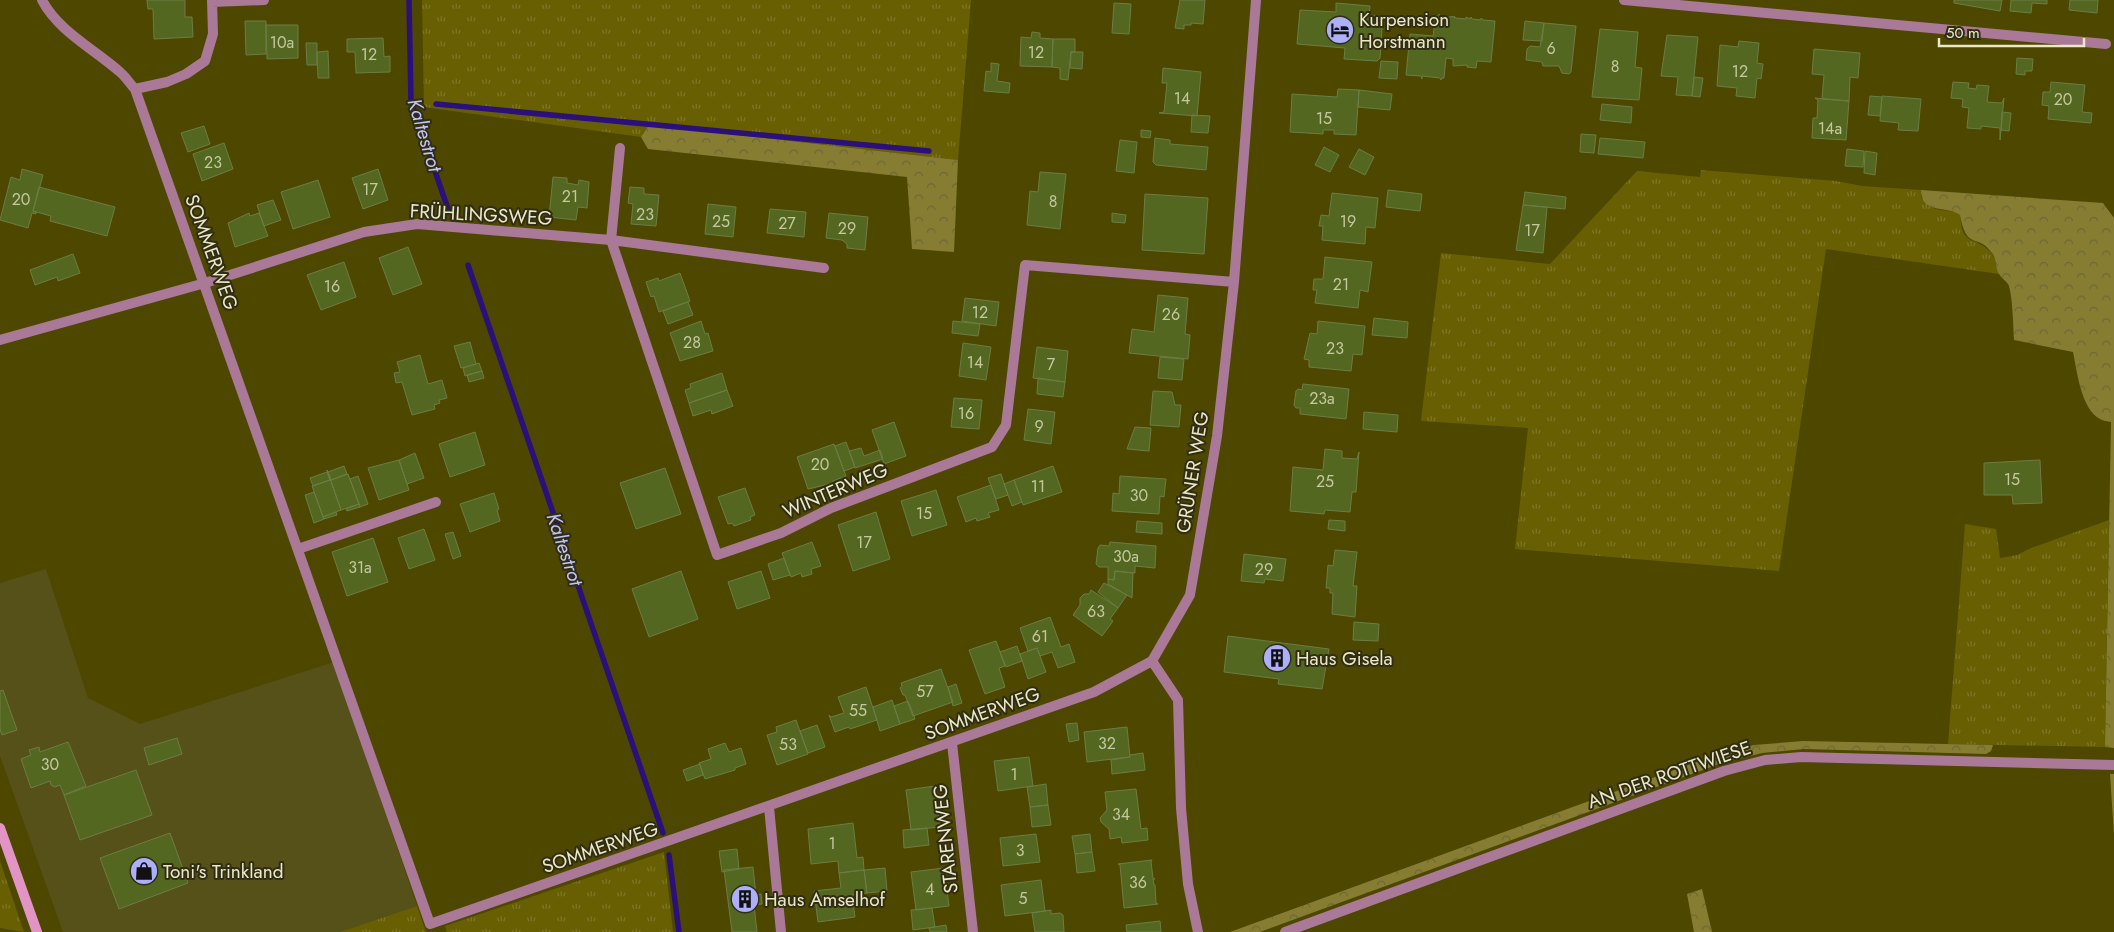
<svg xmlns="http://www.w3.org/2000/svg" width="2114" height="932" viewBox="0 0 2114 932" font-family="Jost,sans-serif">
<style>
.built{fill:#565019}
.grass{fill:url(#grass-tufts)}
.forest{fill:url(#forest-crowns)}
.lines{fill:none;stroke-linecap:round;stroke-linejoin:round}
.stream{stroke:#2b107b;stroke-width:5.5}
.building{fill:#546721;stroke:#6c7d44}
.street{stroke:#aa7997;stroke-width:10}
.secondary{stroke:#e295c4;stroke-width:10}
.labels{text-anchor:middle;stroke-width:4;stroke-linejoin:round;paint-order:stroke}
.number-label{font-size:16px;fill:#c5c89f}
.poi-label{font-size:19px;fill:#ebe8c9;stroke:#302d13;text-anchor:start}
.street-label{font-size:19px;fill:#ebe8c9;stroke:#302d13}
.water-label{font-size:20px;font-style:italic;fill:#c1c3fa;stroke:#302d13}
</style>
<defs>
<pattern id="grass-tufts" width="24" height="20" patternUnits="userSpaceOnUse" patternTransform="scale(1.25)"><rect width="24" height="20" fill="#685f03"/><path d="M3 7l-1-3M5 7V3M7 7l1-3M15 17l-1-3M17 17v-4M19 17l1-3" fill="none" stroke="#7e7626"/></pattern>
<pattern id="forest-crowns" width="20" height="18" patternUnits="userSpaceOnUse" patternTransform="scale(1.25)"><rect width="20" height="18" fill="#867d32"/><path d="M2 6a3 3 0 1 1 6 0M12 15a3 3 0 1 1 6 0" fill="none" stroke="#6c6736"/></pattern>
</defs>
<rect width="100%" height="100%" fill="#4e4700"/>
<path class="built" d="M46 569 88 698 140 724 334 662 417 906 340 932H63L0 756V583Z"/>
<path class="grass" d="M422 0H971L958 160 649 125 641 137 424 107Z
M1701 170 1836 181 1862 186 1921 190V196L1935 209 1956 212 1960 214C1961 222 1961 232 1967 237 1969 240 1975 241 1978 243 1992 250 1997 259 1999 274L1826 249 1779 571 1515 549 1528 428 1421 421 1441 253 1550 264 1637 171 1700 177Z
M2109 520 2105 747 1948 744 1965 524 1996 529 2000 558 2017 555 2031 548Z
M664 852 673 932H447L445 926Z
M0 861 24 932 0 928Z
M417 906 426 932H340Z"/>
<path class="forest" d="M649 125 958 160 954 252 912 249 907 177 648 149 641 137Z
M1921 190 2103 203 2114 218V748L2105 747 2111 422C2108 421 2103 421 2100 419 2081 409 2077 371 2073 352L2014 340C2013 324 2013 301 2009 286 2007 281 2002 279 1999 274 1995 268 1997 259 1992 253 1977 232 1967 252 1960 215 1947 205 1921 215 1921 190Z
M1803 741 1993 745 1991 751 1986 754 1804 749 1762 753 1722 763 1260 932H1230L1721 753 1754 745Z
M2110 774H2114V835Z
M1702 889 1712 932H1694L1687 894Z"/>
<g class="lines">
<path class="stream" d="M409 0 411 101 448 209
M436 104 929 151
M468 265 663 833
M669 855 679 932"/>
</g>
<path class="building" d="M147 0H185V17H192L193 37 154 39 153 9H148Z
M1180 0H1205L1203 24 1191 23V25H1184V29L1175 28Z
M1954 0H2002L2000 11 1954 3Z
M2011 0H2047V4L2032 3 2031 13 2010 11Z
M2070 0H2098L2097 13 2069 10Z
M1114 3 1131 4 1129 34 1112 33Z
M1336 3 1370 6 1369 15 1383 16 1380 58 1377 61 1344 59 1345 48 1297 44 1300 10 1336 12Z
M1439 14 1441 17H1451L1452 16 1454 18V16L1456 18 1466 19V17L1470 19 1471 17 1472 19 1481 20V18L1483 20 1495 21 1491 62 1477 61 1476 68 1467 67V65L1453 66V59L1446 58 1444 78H1442L1441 80 1440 78 1422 76V79L1421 76 1406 75 1410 34 1433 36 1436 16H1439Z
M245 21H266V54L246 55Z
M1525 21 1544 23 1542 41 1523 40Z
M1544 23 1576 26 1571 72 1569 74 1562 73 1559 66H1543L1542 62 1526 60 1527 49 1530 46 1540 47Z
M266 25H298V58L267 59Z
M1600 29 1638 32 1635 67 1642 68 1639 100 1592 97Z
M1032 32 1040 33V38L1053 39 1052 67 1020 66 1021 37 1031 38Z
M1667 35 1698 37 1692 96 1676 95 1678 77 1661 76Z
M383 38 384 57 390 56V72L356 73 355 52H347V39Z
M1053 39H1075V52H1071L1068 80 1060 79V68L1052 67Z
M1739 41 1759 43 1757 63 1763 64 1761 79 1757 78 1755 98 1736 96 1737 88 1717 86 1720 45 1738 47Z
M306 43H317V65H307Z
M1814 49 1860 53 1858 78 1850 77 1849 101 1822 99 1824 75 1812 74Z
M328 51 329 78H318L317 52Z
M1071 52H1083L1082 69 1070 68Z
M2017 58 2033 59 2032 71H2025V75L2016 74Z
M1381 61 1398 62 1397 79 1379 78Z
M991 63 999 64 997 81 1010 83 1009 93 984 91 986 71 991 72Z
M1163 68 1201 72 1197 116 1159 113 1164 112 1167 83H1162Z
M1694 77 1703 78 1700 97 1692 96Z
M1953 82 1969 83 1968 88 1976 89 1977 85 1989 86 1987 102 2002 103 2004 98 2000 140V128L1981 126V129L1967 128 1969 108 1962 107 1963 99 1951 98Z
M2051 82 2085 85 2082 112 2092 113 2091 123 2048 119 2049 106 2042 105 2043 92H2050Z
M1338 89 1359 90 1356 135 1334 134V130H1323V134L1290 132 1292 94 1337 97Z
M1359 90 1392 94 1390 110 1358 107Z
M1870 96 1882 97 1880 116 1868 115Z
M1882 96 1921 99 1918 131 1898 130 1899 123 1880 121Z
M1815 98 1849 101 1846 140 1812 138 1813 118H1817L1818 100Z
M1602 104 1632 107 1631 123 1600 120Z
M2002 112 2011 113 2009 131 2001 130Z
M1192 115 1210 116 1208 133 1191 132Z
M204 126 210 144 188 152 181 133Z
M1141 130 1151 131 1150 138 1141 137Z
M1581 134 1596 135 1594 153 1580 152Z
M1155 138 1170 140V144L1208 147 1206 170 1156 165 1153 162Z
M1600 138 1645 142 1643 158 1598 154Z
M1120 140 1137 142 1134 173 1116 171Z
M224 143 233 169 202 181 193 154Z
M1324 147 1339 155 1330 172 1315 165Z
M1359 149 1374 157 1365 175 1349 167Z
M1847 149 1864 151 1863 167 1845 166Z
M1865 151 1877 153 1875 175 1864 173Z
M22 169 43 175 33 211 36 212V214L32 213 28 228 0 220 11 177 20 180Z
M378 169 388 200 363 209 352 178Z
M1040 172 1066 174 1060 229 1027 225 1030 191 1038 192Z
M553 177 567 178V183L578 185 579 180 589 182 587 208 578 207 576 220 549 217Z
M318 180 330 217 293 229 281 192Z
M39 187 115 207 107 236 50 221 51 216 33 211Z
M630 187 644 188V194L659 195 656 226 631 224 633 204 628 203Z
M1388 190 1422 194 1420 211 1386 207Z
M1525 192 1566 197 1565 209 1523 205Z
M1332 193 1378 198 1375 228 1366 227 1365 244 1322 240 1323 226H1319L1321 215 1329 216Z
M1145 194 1208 198 1204 254 1142 250Z
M273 200 281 220 264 226 257 205Z
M708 204 736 207 733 237 705 234Z
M1523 205 1547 207 1543 253 1516 250Z
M770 209 806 212 804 237 767 233Z
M249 213 250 216 259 213 268 236 235 247 228 223Z
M829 213 868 217 865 250 847 248V244L842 240 826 238Z
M1112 213 1126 215 1125 223 1112 222Z
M408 247 422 284 393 295 379 258Z
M73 254 80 273 58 281 57 277 35 285 30 270Z
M1325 257 1372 262 1368 292 1360 290 1358 308 1315 303 1317 290H1313L1314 279H1323Z
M344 262 356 297 321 310 307 275Z
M680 273 690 301 659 312 654 296 651 297 646 282 658 278 659 281Z
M1158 295 1188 298 1185 334 1190 335 1188 359 1129 353 1132 329 1154 332Z
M965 298 999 302 996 326 962 321Z
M688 302 693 315 668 324 663 311Z
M1374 318 1408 322 1407 338 1372 335Z
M701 321 705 334 708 333 713 351 680 361 670 333Z
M953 321 980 324 978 336 952 333Z
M1318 321 1365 326 1362 355 1353 354 1351 371 1309 367V360L1304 359 1310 333 1317 334Z
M470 342 476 364 461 368 454 346Z
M963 343 991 347 986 380 959 376Z
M1037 347 1068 351 1065 382 1033 378Z
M420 355 428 384 442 380 447 398 439 400 440 403 434 405 435 409 412 415 402 382 396 383 394 373 400 372 397 362Z
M1160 357 1184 359 1182 380 1158 378Z
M479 363 482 371 465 376 463 368Z
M482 371 484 378 469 382 467 375Z
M722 373 727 390 689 403 685 390 691 388 690 384Z
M1038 378 1065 382 1063 397 1037 394Z
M1303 384 1349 389 1346 419 1300 414V408H1296L1294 405 1296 391 1298 389 1302 390Z
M727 390 733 406 712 414 711 410 693 416 689 403Z
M1153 391 1172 392 1175 405H1181L1179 427 1150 425Z
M954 398 982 400 979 429 951 427Z
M1028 409 1055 412 1051 444 1024 440Z
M1364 412 1398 415 1397 432 1363 429Z
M894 422 906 456 884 464 872 430Z
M1135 427 1151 428 1149 451 1127 449Z
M475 432 485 465 450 477 439 444Z
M846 442 855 467 844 471 835 446Z
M834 444 846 476 833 481V483L808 489 797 457Z
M861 448 864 456 880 450 883 459 855 468 849 451Z
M1325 449 1342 451V458L1357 459 1359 452 1356 492H1352L1350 512 1325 510 1324 514 1290 511 1293 467 1323 470Z
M415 453 424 478 407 484 399 460Z
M399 460 409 490 379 500 368 468Z
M2040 460 2042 503 2013 504 2012 495H1984V463Z
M344 466 347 474 331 480 328 472Z
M1053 466 1062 492 1023 505 1014 480Z
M665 468 681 514 636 529 620 483Z
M327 470 341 510 323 517 312 486 330 480Z
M327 470 331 480 348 474 359 504 341 510Z
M327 472 330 480 313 486 310 478Z
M1001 474 1008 495 996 499 988 478Z
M358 476 368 504 360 507 350 479Z
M1120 476 1166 479 1164 497 1160 496 1159 514 1112 511 1113 493 1119 494Z
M1014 480 1022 502 1012 506 1004 484Z
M991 485 999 510 988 513 990 517 977 521 976 518 966 522 957 497Z
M745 488 755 515 750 517 751 520 734 526 732 523 728 524 718 497Z
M936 490 947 525 912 536 901 501Z
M314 492 324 519 314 523 305 495Z
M494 493 499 509 497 510 500 521 470 532 460 504Z
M359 504 360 507 347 511 346 509Z
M336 512 337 515 324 519 323 517Z
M876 512 890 559 853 571 838 525Z
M1329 520 1345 521V531L1328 529Z
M1137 521 1162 523V534L1136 532Z
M424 529 435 560 409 569 398 538Z
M453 532 461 556 453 559 445 534Z
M373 538 388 582 347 596 332 552Z
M812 542 821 566 811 569 812 574 802 577 801 573 791 577 782 553Z
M1110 542 1156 546 1155 568 1135 566V573L1115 571 1114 580 1108 579V567H1099L1096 564 1098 548 1100 545 1109 546Z
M1335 550 1357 552 1353 586H1357L1355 617 1332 614 1333 593H1330V588H1326L1328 565 1333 566Z
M1244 554 1286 559 1283 581 1265 579 1264 583 1241 581Z
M784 558 790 575 773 580 768 564Z
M681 571 698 619 649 637 632 589Z
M761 571 770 598 737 609 728 582Z
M1115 571 1133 573 1132 598 1108 584V579L1114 580Z
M1104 583 1127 595 1118 608 1098 592Z
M1091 590 1118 608 1110 619 1113 621 1102 636 1073 615 1080 605V598L1084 594H1089Z
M1050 617 1061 647 1069 644 1075 662 1058 668 1052 652 1040 656 1037 648 1028 651 1020 628Z
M1354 622 1379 624 1378 641 1353 640Z
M1228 636 1329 649 1322 689 1278 684 1279 679 1224 672Z
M996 641 1005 666 999 668 1005 687 985 694 969 650Z
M1017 646 1022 661 1006 667 1000 652Z
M1037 648 1046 672 1028 679 1020 654Z
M941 669 953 702 913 716 905 695H903L900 688 902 686 901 683Z
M956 684 962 703 953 706 948 687Z
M866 687 877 720 850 729 849 727 835 732 829 715 831 717 844 713 838 697Z
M3 690 17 730 2 735 0 729V691Z
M892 700 900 724 880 731 873 707Z
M908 701 915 719 900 724 894 706Z
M796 720 808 754 777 765 767 735 777 732 776 727Z
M1077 723 1079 740 1069 742 1066 724Z
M817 725 825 747 808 753 800 731Z
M1127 727 1130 757 1087 762 1084 732Z
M177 738 182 754 149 765 144 748Z
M68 742 86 786 64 795 60 785 55 787 51 785 50 781 31 788 21 759 31 755 29 750 39 747 40 752Z
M725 743 729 752 741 748 746 764 735 768V770L705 779 699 763 711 759 708 749Z
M1143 753 1145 770 1112 774 1111 760 1130 757V755Z
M1029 757 1033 786 998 791 994 761Z
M700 764 703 775 687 781 683 770Z
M136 770 152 815 80 840 64 795Z
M1046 784 1048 805 1030 807 1027 787Z
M935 786 940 827 911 830 906 790Z
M1136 789 1141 829 1147 828 1148 840 1122 843 1121 837 1110 839 1109 829 1101 822 1100 818 1107 810 1105 792Z
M1048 805 1051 825 1032 827 1030 807Z
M853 823 857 858 863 857 864 870 839 873 838 861 811 864 808 829Z
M927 828 929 845 904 848 903 830Z
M170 833 188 883 119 909 100 858Z
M1036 834 1040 862 1003 866 1000 838Z
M1090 834 1092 852 1075 854 1072 836Z
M737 849 739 869 722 872 719 851Z
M1092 852 1095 871 1077 873 1075 854Z
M1152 860 1151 862 1153 878 1155 879H1153L1154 885H1155L1156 903 1158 904 1124 908 1120 865 1118 864Z
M753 867 756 895 761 894 762 904 754 905 757 932H732L724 870Z
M885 868 887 891 867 893 864 870Z
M944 868 949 906 916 910 911 872Z
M864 870 867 893 852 895 855 917 818 922 814 891 841 888 839 873Z
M1041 880 1045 911 1005 916 1001 885Z
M932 908 935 927 913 930 911 910Z
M1051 910V914L1060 913 1063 915 1064 932H1035L1032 913Z
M1160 921 1161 932H1127L1126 925Z
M946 925 947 932H930L929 928Z"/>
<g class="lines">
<path class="street" d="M42 0C58 31 94 49 120 72 126 77 130 84 135 89L430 924 1094 692 1152 661
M1624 0 2106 44
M212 2 264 0
M135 89 167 82 186 74 205 61 213 34 212 0
M620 148 611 240 717 555 781 533 831 508 992 447 1006 425 1025 265 1234 282
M0 340 205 283 364 232 417 224 611 240 824 268
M298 549 436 502
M952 743 973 932
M769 807 781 932
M1198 932 1188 884 1181 808 1178 700 1152 661 1190 595 1217 436 1234 282 1256 0
M1285 932 1724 771 1765 760 1801 757 2114 765"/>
<path class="secondary" d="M0 828 37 932"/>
</g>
<defs>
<symbol id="hotel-disc" viewBox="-11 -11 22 22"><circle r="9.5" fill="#adaffb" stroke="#302d13"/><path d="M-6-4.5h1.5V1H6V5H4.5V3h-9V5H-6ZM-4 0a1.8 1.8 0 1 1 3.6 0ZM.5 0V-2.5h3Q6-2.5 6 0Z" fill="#111"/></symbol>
<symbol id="building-disc" viewBox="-11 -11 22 22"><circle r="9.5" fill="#adaffb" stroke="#302d13"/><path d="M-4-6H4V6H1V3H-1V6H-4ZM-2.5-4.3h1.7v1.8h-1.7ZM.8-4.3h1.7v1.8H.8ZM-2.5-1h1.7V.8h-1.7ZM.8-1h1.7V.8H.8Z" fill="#111"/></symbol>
<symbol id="shop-disc" viewBox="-11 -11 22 22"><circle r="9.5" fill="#adaffb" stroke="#302d13"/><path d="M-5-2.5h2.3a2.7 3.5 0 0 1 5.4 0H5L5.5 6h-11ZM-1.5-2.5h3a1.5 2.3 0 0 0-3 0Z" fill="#111"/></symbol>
</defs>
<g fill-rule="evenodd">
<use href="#hotel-disc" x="1324" y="14" width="32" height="32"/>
<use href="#building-disc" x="1261" y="642" width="32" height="32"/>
<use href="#shop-disc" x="128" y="855" width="32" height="32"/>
<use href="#building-disc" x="729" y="883" width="32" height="32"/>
</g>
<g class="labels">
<g class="number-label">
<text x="282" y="48">10a</text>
<text x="1551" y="54">6</text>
<text x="1036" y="58">12</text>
<text x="369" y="60">12</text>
<text x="1615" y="72">8</text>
<text x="1740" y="77">12</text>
<text x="1182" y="104">14</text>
<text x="2063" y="105">20</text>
<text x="1324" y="124">15</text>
<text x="1830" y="134">14a</text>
<text x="213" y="168">23</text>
<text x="370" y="195">17</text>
<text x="570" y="202">21</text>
<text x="21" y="205">20</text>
<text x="1053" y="207">8</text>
<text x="645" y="220">23</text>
<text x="721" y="227">25</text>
<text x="1348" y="227">19</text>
<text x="787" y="229">27</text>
<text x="847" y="234">29</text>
<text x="1532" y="236">17</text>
<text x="1341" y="290">21</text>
<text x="332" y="292">16</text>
<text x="980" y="318">12</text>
<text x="1171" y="320">26</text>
<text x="692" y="348">28</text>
<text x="1335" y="354">23</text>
<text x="975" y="368">14</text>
<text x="1051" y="370">7</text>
<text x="1322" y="404">23a</text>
<text x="966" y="419">16</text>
<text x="1039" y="432">9</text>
<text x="820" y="470">20</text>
<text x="2012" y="485">15</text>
<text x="1325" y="487">25</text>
<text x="1038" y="492">11</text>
<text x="1139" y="501">30</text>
<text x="924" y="519">15</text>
<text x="864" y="548">17</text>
<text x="1126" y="562">30a</text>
<text x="360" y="573">31a</text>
<text x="1264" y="575">29</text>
<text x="1096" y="617">63</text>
<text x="1040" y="642">61</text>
<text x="925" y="697">57</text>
<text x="858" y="716">55</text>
<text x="1107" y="749">32</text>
<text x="788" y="750">53</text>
<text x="50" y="770">30</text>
<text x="1014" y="780">1</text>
<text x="1121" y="820">34</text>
<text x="832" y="849">1</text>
<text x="1020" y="856">3</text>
<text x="1138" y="888">36</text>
<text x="930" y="895">4</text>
<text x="1023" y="904">5</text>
</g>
<g class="poi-label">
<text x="1359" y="26">Kurpension<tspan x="1359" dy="22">Horstmann</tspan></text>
<text x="1296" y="665">Haus Gisela</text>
<text x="163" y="878">Toni's Trinkland</text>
<text x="764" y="906">Haus Amselhof</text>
</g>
<g class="street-label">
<text transform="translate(481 214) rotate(3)" y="7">FRÜHLINGSWEG</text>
<text transform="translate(212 252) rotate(70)" y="7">SOMMERWEG</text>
<text transform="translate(1192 472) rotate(-81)" y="7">GRÜNER WEG</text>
<text transform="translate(835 490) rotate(-23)" y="7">WINTERWEG</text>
<text transform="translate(982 713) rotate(-20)" y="7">SOMMERWEG</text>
<text transform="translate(1669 774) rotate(-19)" y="7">AN DER ROTTWIESE</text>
<text transform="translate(945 839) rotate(-96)" y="7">STARENWEG</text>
<text transform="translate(600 847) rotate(-19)" y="7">SOMMERWEG</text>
</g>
<g class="water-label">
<text transform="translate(425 135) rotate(73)" y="7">Kaltestrot</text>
<text transform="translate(565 549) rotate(71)" y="7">Kaltestrot</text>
</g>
</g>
<path d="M1939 38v8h145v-8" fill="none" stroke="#ebe8c9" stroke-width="2.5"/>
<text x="1946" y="38" font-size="15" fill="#ebe8c9" stroke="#302d13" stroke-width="4" paint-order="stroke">50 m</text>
</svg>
